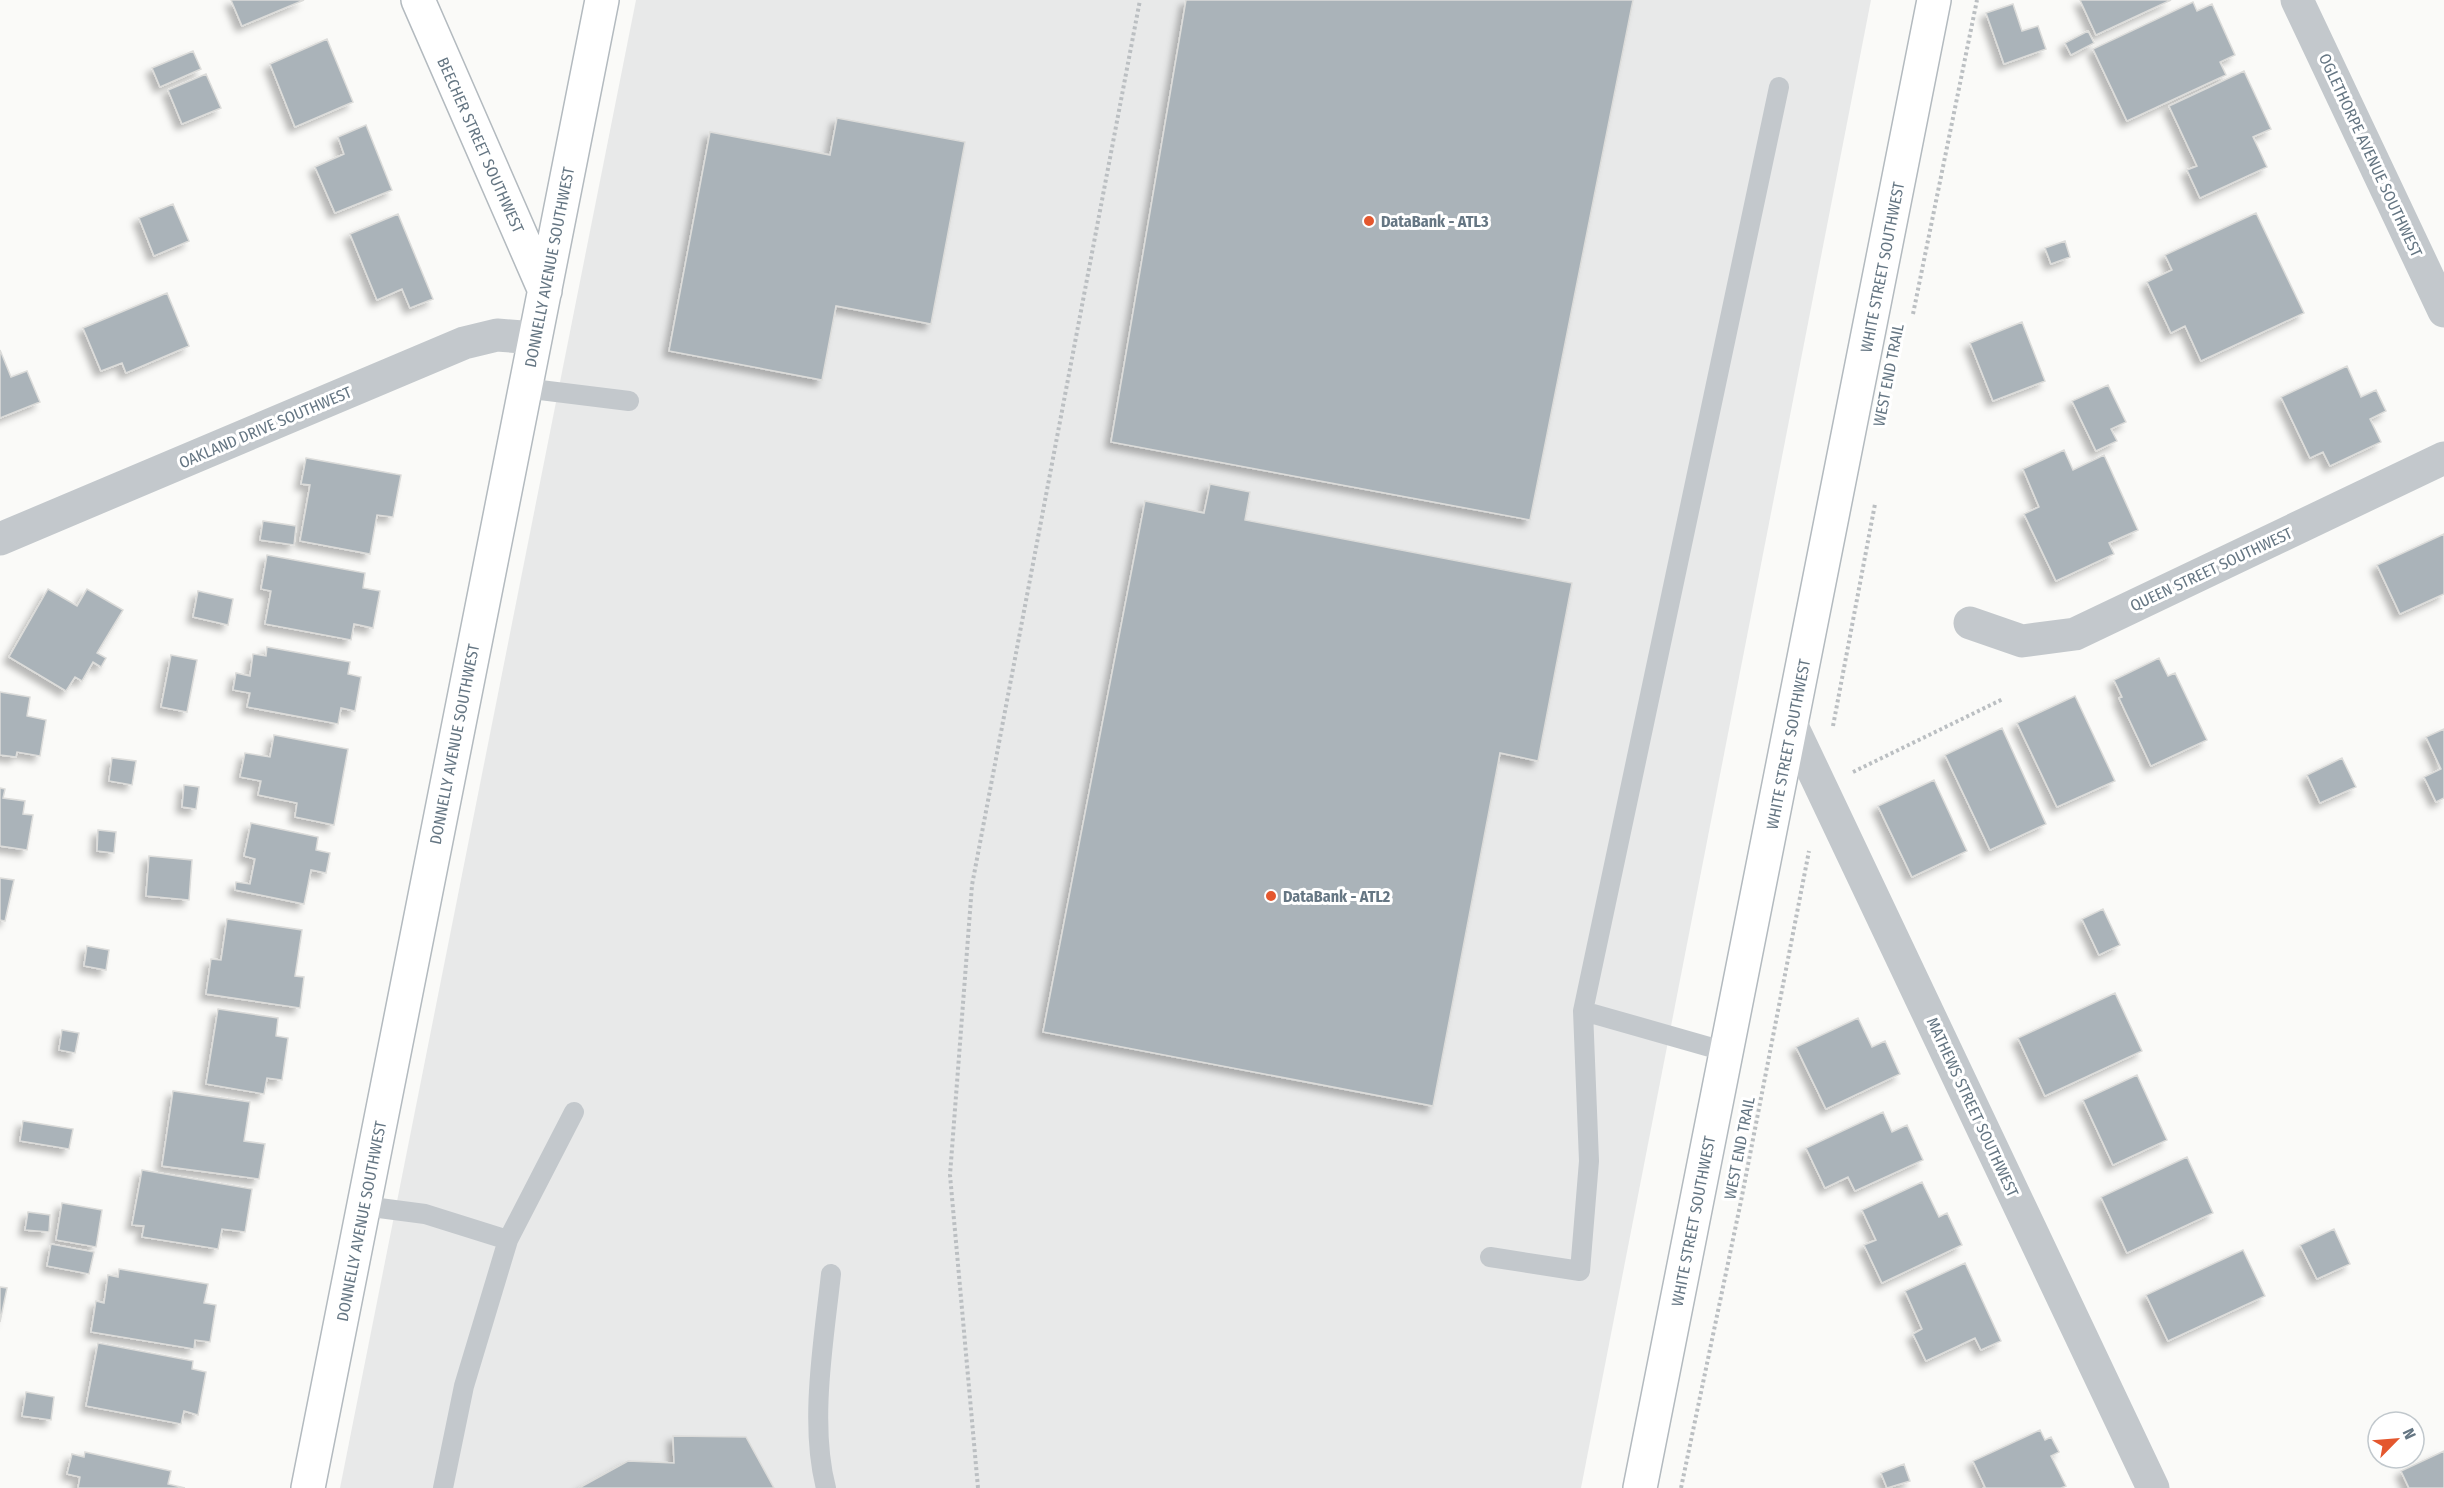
<svg xmlns="http://www.w3.org/2000/svg" width="2444" height="1488" viewBox="0 0 2444 1488" font-family="'Fira Sans Condensed',sans-serif">
<style>
.built{fill:#e8e9e9}
.building{fill:#aab3b9;stroke:#dcdcda;stroke-width:1.5;filter:url(#shadow)}
.lines{fill:none;stroke-linecap:round;stroke-linejoin:round}
.secondary-casing{stroke:#b3babf;stroke-width:36}
.path{stroke:#bbbfc2;stroke-width:4;stroke-dasharray:3 3;stroke-linecap:butt}
.lane{stroke:#c3c8cc;stroke-width:20}
.street{stroke:#c3c8cc;stroke-width:33}
.secondary{stroke:#fff;stroke-width:33}
.poi-dot{fill:#e4572e;stroke:#fff;stroke-width:2}
.labels{text-anchor:middle;stroke-width:6;stroke-linejoin:round;paint-order:stroke}
.street-label{font-size:16px;fill:#657683;stroke:#fff}
.poi-label{font-size:16px;font-weight:bold;fill:#657683;stroke:#fff;text-anchor:start}
</style>
<defs>
<filter id="shadow"><feDropShadow dx="-5.5" dy="5.5" stdDeviation="3" flood-color="#0004"/></filter>
</defs>
<rect width="100%" height="100%" fill="#fafaf8"/>
<path class="built" d="M636 0H1871L1581 1488H340Z"/>
<path class="building" d="M231 0H304L242 26Z
M1186 0H1633L1530 520 1111 442Z
M2080 0H2171L2096 35Z
M2193 2 2197 11 2212 4 2235 55 2220 62 2226 75 2127 121 2093 49Z
M2013 4 2022 31 2038 26 2046 49 2004 64 1986 13Z
M2088 31 2094 43 2071 55 2065 43Z
M327 39 353 102 295 127 270 64Z
M193 51 201 69 160 87 152 68Z
M2244 71 2271 129 2253 137 2267 167 2200 198 2187 170 2197 166 2169 106Z
M206 74 221 108 182 124 168 90Z
M837 118 965 142 931 324 836 306 822 380 669 351 710 132 830 155Z
M366 125 392 190 335 213 315 167 344 154 338 137Z
M173 204 189 241 154 256 139 218Z
M2256 213 2304 313 2201 361 2185 326 2171 333 2147 282 2172 270 2165 255Z
M398 214 433 299 410 308 402 289 377 300 350 234Z
M2065 241 2070 257 2051 264 2045 248Z
M167 293 189 346 126 373 122 363 101 371 83 328Z
M2022 322 2045 381 1993 401 1970 343Z
M0 350 11 377 27 371 40 402 0 418Z
M2347 366 2361 397 2376 390 2386 411 2370 419 2381 442 2330 466 2323 452 2310 458 2281 397Z
M2108 385 2126 422 2111 429 2117 441 2096 451 2072 401Z
M2064 450 2073 470 2104 455 2138 530 2109 543 2114 554 2056 581 2024 514 2039 507 2023 469Z
M306 458 401 475 393 517 377 515 370 554 300 541 310 485 301 484Z
M1210 484 1250 492 1245 520 1572 583 1538 761 1500 753 1433 1106 1043 1032 1145 501 1204 513Z
M263 521 296 526 294 545 260 540Z
M2444 534V594L2400 614 2377 565Z
M267 555 365 573 363 588 380 591 373 628 354 624 351 640 265 624 271 591 261 589Z
M48 589 77 606 87 589 123 610 97 653 106 658 101 667 93 662 82 681 75 677 66 691 9 657Z
M198 591 233 599 228 625 193 617Z
M267 647 350 662 348 674 361 677 355 711 341 708 338 724 247 707 250 693 233 690 236 673 250 676 253 654 266 656Z
M171 655 197 660 187 712 161 707Z
M2159 658 2168 676 2175 673 2207 740 2151 766 2119 698 2122 697 2114 680Z
M0 692 30 697 27 716 46 720 40 756 17 752 16 757 0 755Z
M2075 696 2115 781 2057 807 2017 723Z
M2002 728 2046 824 1990 850 1945 755Z
M2444 729V798L2436 802 2424 777 2441 769 2426 737Z
M274 735 348 749 334 825 295 817 297 803 258 795 261 781 240 777 245 753 270 757Z
M112 758 136 761 132 785 109 781Z
M2342 758 2356 787 2320 803 2307 775Z
M1934 780 1967 851 1912 877 1878 806Z
M184 785 199 787 196 809 182 807Z
M0 788 5 789 3 798 25 801 23 814 33 815 27 850 0 846Z
M251 823 318 837 316 850 330 853 326 873 311 870 304 904 235 890 236 882 250 884 255 859 244 856Z
M98 830 116 832 114 853 97 851Z
M149 856 192 860 189 900 146 896Z
M0 878 14 880 5 921 0 920Z
M2103 909 2120 945 2099 955 2082 919Z
M227 919 302 930 295 976 304 977 300 1008 206 994 211 959 221 960Z
M87 946 109 950 106 970 84 966Z
M2115 993 2142 1051 2045 1096 2018 1038Z
M218 1009 278 1018 276 1036 288 1038 282 1080 267 1078 264 1094 206 1084Z
M1858 1018 1872 1047 1885 1041 1900 1074 1826 1109 1796 1047Z
M62 1030 79 1033 75 1053 59 1050Z
M2137 1075 2167 1140 2113 1165 2083 1100Z
M173 1091 250 1102 244 1141 265 1144 259 1179 162 1166Z
M1883 1112 1892 1132 1907 1125 1923 1160 1855 1191 1848 1177 1825 1188 1806 1148Z
M23 1121 73 1129 69 1149 20 1141Z
M2187 1157 2213 1213 2127 1253 2101 1197Z
M142 1170 252 1189 245 1232 222 1229 218 1249 142 1237 144 1226 132 1225Z
M1922 1182 1939 1217 1947 1213 1962 1245 1882 1283 1864 1245 1876 1240 1862 1210Z
M62 1203 102 1210 96 1247 56 1240Z
M28 1212 50 1215 49 1232 25 1230Z
M2334 1229 2350 1264 2317 1279 2300 1245Z
M51 1244 94 1252 89 1274 47 1266Z
M2243 1250 2265 1296 2168 1341 2146 1295Z
M1965 1263 2001 1341 1981 1350 1975 1338 1926 1361 1913 1334 1922 1329 1905 1291Z
M119 1269 208 1284 204 1303 216 1305 210 1342 195 1340 194 1349 91 1332 96 1301 104 1303 108 1275 118 1277Z
M0 1287 7 1288 0 1322Z
M98 1343 193 1361 192 1369 206 1372 198 1415 184 1411 181 1424 86 1406Z
M26 1392 54 1397 51 1420 22 1416Z
M2040 1430 2045 1440 2051 1437 2059 1452 2051 1456 2066 1486 2061 1488H1983L1985 1487 1973 1461Z
M673 1436 746 1437 774 1488H579L628 1461 674 1463Z
M2444 1451V1488H2409L2401 1471Z
M85 1452 171 1471 168 1484 185 1488H78L80 1477 67 1474 72 1454 84 1457Z
M1904 1464 1910 1481 1887 1488 1881 1473Z"/>
<g class="lines">
<defs>
<path id="secondary" d="M418 0 545 291
M308 1488 602 0
M1640 1488 1934 0"/>
</defs>
<use href="#secondary" class="secondary-casing"/>
<path class="path" d="M1913 314 1977 0
M1833 726 1875 504
M1853 772 2003 699
M978 1488 950 1175 972 885 1140 0
M1681 1488 1741 1201 1809 851"/>
<path class="lane" d="M524 388 629 401
M1583 1011 1727 1052
M364 1206 425 1214 508 1240 574 1112
M1490 1257 1580 1271 1589 1161 1583 1011 1779 87
M443 1488 464 1386 508 1240
M826 1488C809 1424 824 1339 831 1274"/>
<path class="street" d="M2297 0 2444 311
M0 539 464 343 497 335 535 338
M1970 623 2022 641 2075 634 2444 458
M1792 726 2153 1488"/>
<use href="#secondary" class="secondary"/>
</g>
<g class="poi-dot">
<circle cx="1369" cy="221" r="6"/>
<circle cx="1271" cy="896" r="6"/>
</g>
<g class="labels">
<g class="street-label">
<text transform="translate(481 145) rotate(66)" y="6">BEECHER STREET SOUTHWEST</text>
<text transform="translate(2371 155) rotate(65)" y="6">OGLETHORPE AVENUE SOUTHWEST</text>
<text transform="translate(549 267) rotate(-79)" y="6">DONNELLY AVENUE SOUTHWEST</text>
<text transform="translate(1882 267) rotate(-79)" y="6">WHITE STREET SOUTHWEST</text>
<text transform="translate(1888 375) rotate(-79)" y="6">WEST END TRAIL</text>
<text transform="translate(265 427) rotate(-23)" y="6">OAKLAND DRIVE SOUTHWEST</text>
<text transform="translate(2211 569) rotate(-25)" y="6">QUEEN STREET SOUTHWEST</text>
<text transform="translate(454 744) rotate(-79)" y="6">DONNELLY AVENUE SOUTHWEST</text>
<text transform="translate(1788 744) rotate(-79)" y="6">WHITE STREET SOUTHWEST</text>
<text transform="translate(1973 1107) rotate(65)" y="6">MATHEWS STREET SOUTHWEST</text>
<text transform="translate(1739 1148) rotate(-79)" y="6">WEST END TRAIL</text>
<text transform="translate(361 1221) rotate(-79)" y="6">DONNELLY AVENUE SOUTHWEST</text>
<text transform="translate(1693 1221) rotate(-79)" y="6">WHITE STREET SOUTHWEST</text>
</g>
<g class="poi-label">
<text x="1381" y="227">DataBank - ATL3</text>
<text x="1283" y="902">DataBank - ATL2</text>
</g>
</g>
<g transform="translate(2396 1440) rotate(65)"><circle r="28" fill="#ffffff" stroke="#c1c8cd" stroke-width="1.5"/>
<path d="M0-4.5L10 22L0 15L-10 22Z" fill="#e4572e"/>
<text y="-9" font-size="16" font-weight="bold" text-anchor="middle" fill="#657683">N</text>
</g>
</svg>
